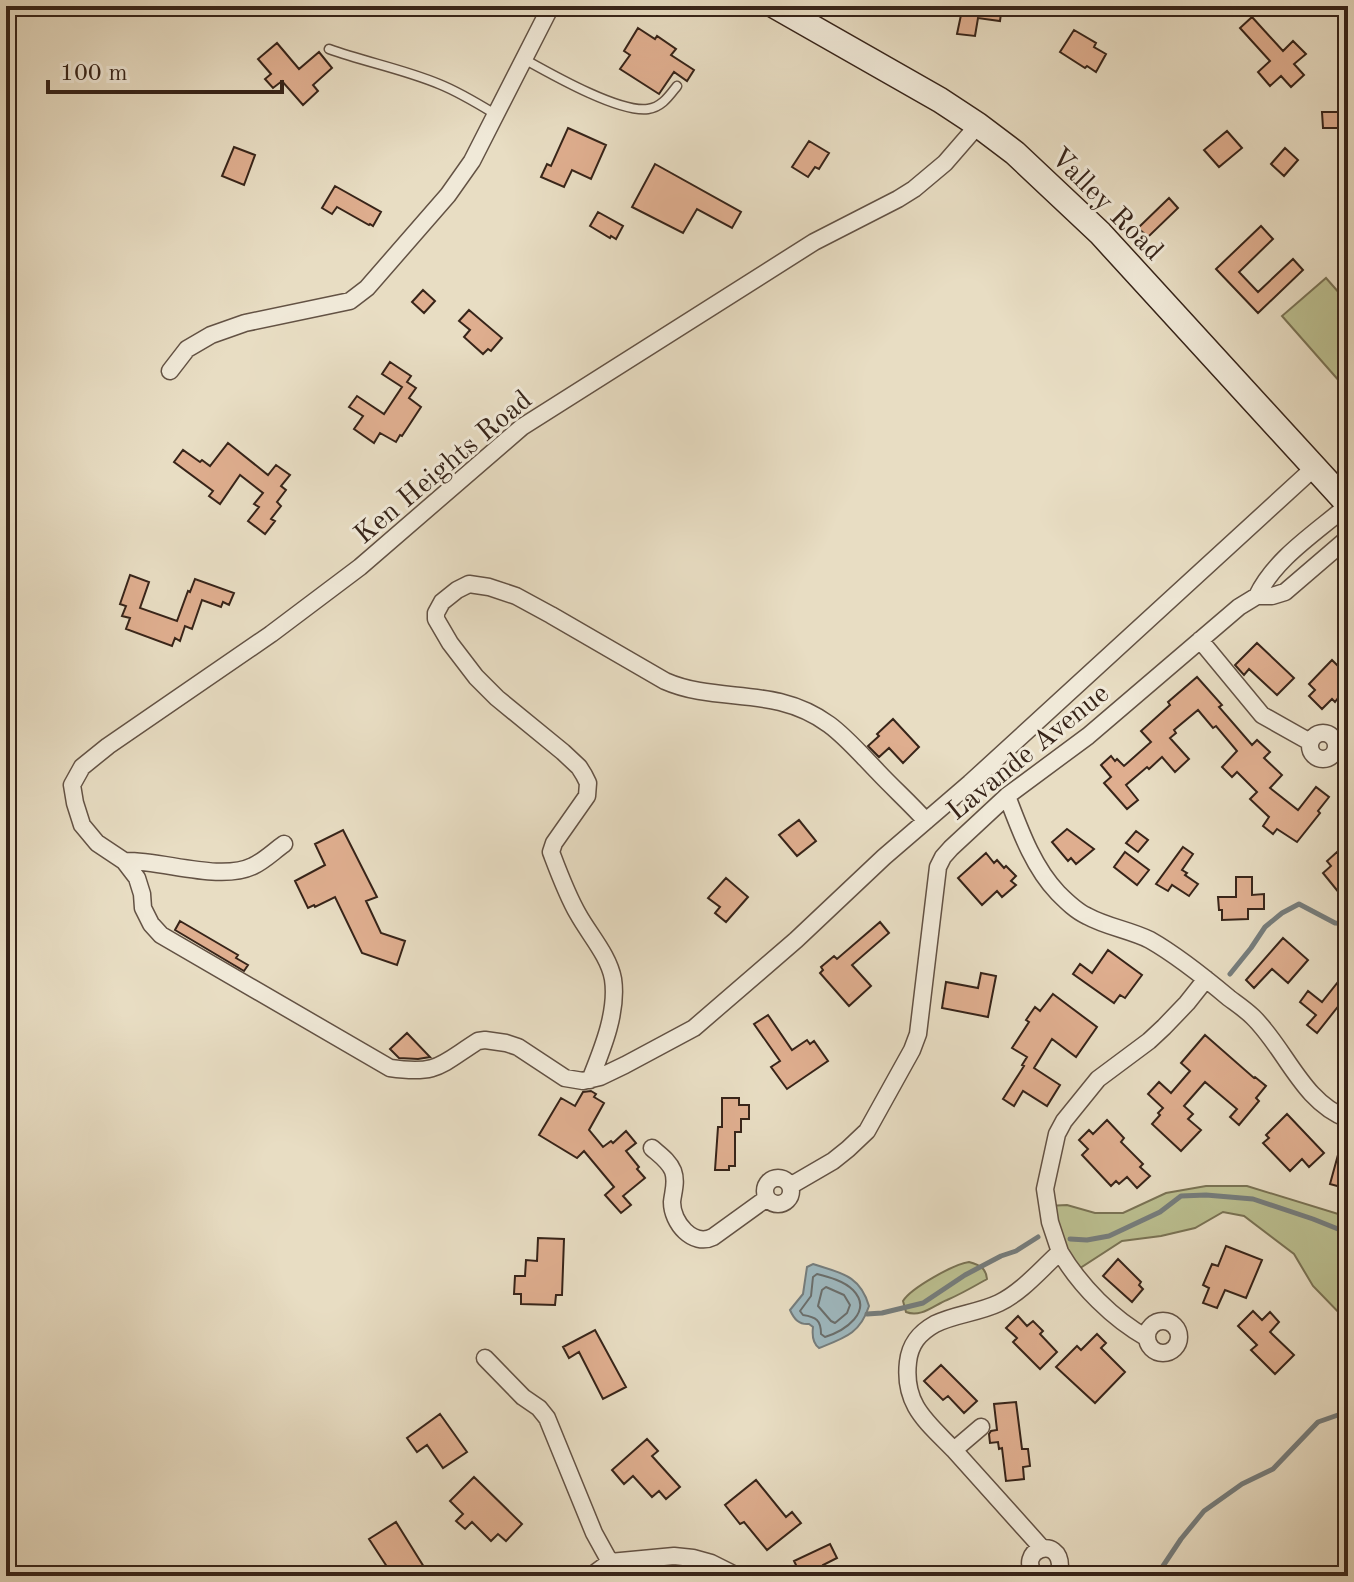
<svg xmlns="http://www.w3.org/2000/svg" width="1354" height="1582" viewBox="0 0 1354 1582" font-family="'Old Standard TT',serif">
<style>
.green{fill:#bbbf90;stroke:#797254;stroke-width:2}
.water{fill:#9eb8bf;stroke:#757d7d;stroke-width:2}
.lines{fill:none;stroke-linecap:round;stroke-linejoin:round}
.shore{stroke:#6a6e6c;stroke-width:2}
.stream{stroke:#757d7d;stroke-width:5}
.building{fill:#dfae8f;stroke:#372419;stroke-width:2}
.lane-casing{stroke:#635244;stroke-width:11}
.street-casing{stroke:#635244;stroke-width:19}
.secondary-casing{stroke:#372419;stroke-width:27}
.lane{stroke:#f0e9d8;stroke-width:8}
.street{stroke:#f0e9d8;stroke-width:16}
.secondary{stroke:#f0e9d8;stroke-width:24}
.labels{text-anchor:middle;stroke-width:6;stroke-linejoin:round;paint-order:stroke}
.street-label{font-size:28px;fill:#372419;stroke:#f0e9d8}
</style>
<rect width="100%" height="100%" fill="#e8ddc3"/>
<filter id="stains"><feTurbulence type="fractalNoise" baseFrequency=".0025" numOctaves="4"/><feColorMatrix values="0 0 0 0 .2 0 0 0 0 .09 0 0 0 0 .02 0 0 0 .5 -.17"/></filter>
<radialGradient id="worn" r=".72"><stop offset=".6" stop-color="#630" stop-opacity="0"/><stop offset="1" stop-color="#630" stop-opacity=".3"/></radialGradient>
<path class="green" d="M1326 278 1348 303V391L1282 316Z
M1206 1186H1247L1348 1217V1322L1313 1286 1294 1254 1244 1216 1223 1212 1195 1228 1161 1236 1122 1241 1074 1272 1047 1206 1067 1205 1095 1213H1123L1166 1193Z
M969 1262C980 1265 986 1268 987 1279 973 1287 961 1294 947 1300 934 1305 921 1318 906 1312L903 1301C911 1288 954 1264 969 1262Z"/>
<path class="water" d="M813 1264C841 1273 860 1275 869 1306 860 1334 844 1338 819 1348 812 1343 812 1335 813 1327L809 1324C799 1325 794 1319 790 1310L803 1294 807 1267Z"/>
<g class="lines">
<path class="shore" d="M817 1274C829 1277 844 1281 853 1290 874 1312 844 1331 825 1337L821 1334C821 1320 816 1317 803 1315L800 1311 811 1296 813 1277Z
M826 1287 844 1295 850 1305 847 1313 835 1323 831 1321 818 1306 822 1290Z"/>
<path class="stream" d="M1230 974 1251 948 1265 927 1282 913 1299 904 1335 923 1348 924
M1070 1239 1087 1240 1109 1236 1160 1212 1181 1196 1206 1195 1253 1199 1313 1219 1348 1233
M867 1314 882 1313 923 1303 965 1275 1001 1256 1016 1251 1038 1237
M1163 1576V1566L1181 1539 1204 1511 1242 1484 1273 1469 1318 1422 1338 1415 1348 1417"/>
</g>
<path class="building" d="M948 6H1002L1000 21 978 18 975 36 957 34 961 15 947 13Z
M1252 17 1283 51 1293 41 1306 54 1294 64 1304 75 1291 87 1281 76 1270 86 1258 72 1270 61 1240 28Z
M638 28 655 39 657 36 676 49 671 55 694 70 687 81 674 72 659 94 620 69 630 55 624 51Z
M1074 30 1096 43 1094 47 1106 54 1096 72 1087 66 1085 68 1060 52Z
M277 43 299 69 319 52 332 68 313 85 318 91 303 105 282 81 273 88 265 79 271 74 258 59Z
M1322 112H1348V128H1323Z
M568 128 606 145 591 179 572 170 564 187 541 177 547 164 551 166Z
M1227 131 1242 148 1219 167 1204 150Z
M809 141 829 153 819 169 815 167 808 177 792 167Z
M234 147 255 155 244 185 222 176Z
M1285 148 1298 160 1284 176 1271 164Z
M655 164 741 212 732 228 697 209 683 233 632 207Z
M335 186 381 212 373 226 370 224 369 225 337 207 332 214 322 208Z
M1169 198 1178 208 1148 237 1138 228Z
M598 212 623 226 616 239 611 236 610 238 590 226Z
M1261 226 1273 239 1239 272 1258 292 1293 259 1303 270 1258 313 1216 269Z
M423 290 435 301 424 313 412 302Z
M469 310 502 338 491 351 488 349 483 354 464 337 470 330 459 321Z
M390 362 411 376 407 382 416 388 409 398 421 407 402 436 400 435 396 442 380 433 374 443 354 429 363 416 349 407 357 396 384 414 402 387 382 374Z
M228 443 268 475 276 465 290 475 281 486 286 490 277 502 281 506 271 519 275 521 265 534 248 521 259 507 254 504 263 493 240 475 220 504 209 496 213 491 174 462 183 450 200 462 202 460 210 466Z
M130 575 149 582 140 608 177 621 188 591 190 592 195 579 234 593 229 605 223 602 221 607 202 600 192 629 185 626 180 641 175 638 172 646 126 629 130 618 122 616 126 606 120 604Z
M1257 643 1294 678 1277 695 1249 669 1244 675 1235 665Z
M1332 660 1348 676V694L1342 700 1338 698 1335 702 1332 699 1322 709 1309 696 1315 690 1309 684Z
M1197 677 1222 705 1219 707 1252 745 1257 740 1270 752 1264 758 1282 775 1270 788 1298 810 1316 787 1329 797 1318 811 1320 813 1297 842 1277 829 1273 834 1263 826 1269 817 1250 799 1257 792 1237 772 1232 777 1222 767 1237 751 1216 726 1213 728 1198 710 1174 730 1176 733 1170 738 1189 759 1175 772 1162 757 1149 769 1147 767 1126 785 1138 800 1127 809 1104 783 1111 777 1101 765 1111 756 1115 761 1117 759 1124 766 1151 742 1141 731 1170 705 1168 702Z
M893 719 919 747 903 763 889 748 879 757 868 746 879 736 877 734Z
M799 820 816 841 797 856 779 835Z
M1067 829 1094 849 1076 864 1071 858 1068 861 1052 842Z
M343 830 377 897 366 901 381 933 405 941 397 965 362 953 335 897 315 907 314 905 308 908 295 881 325 865 315 844Z
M1136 831 1148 840 1138 852 1126 843Z
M1183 847 1193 854 1182 870 1187 873 1185 875 1198 884 1189 896 1172 885 1168 891 1156 884Z
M1348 848V887L1340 894 1323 873 1331 866 1327 861 1337 852 1339 855Z
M1125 852 1149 870 1137 885 1114 867Z
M986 853 994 863 997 860 1004 868 1006 866 1016 876 1011 881 1016 885 1002 897 997 891 982 905 958 878Z
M1236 877H1252V895L1264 894V909H1248V919L1222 920V910H1219L1218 897H1236Z
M726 878 748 897 726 922 715 913 720 907 708 898Z
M180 921 238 955 236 958 248 965 244 971 175 930Z
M880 922 889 933 852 965 871 986 849 1006 820 973 823 970 821 967 834 956 837 959Z
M1283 938 1308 960 1288 983 1272 969 1254 988 1246 980Z
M1108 950 1142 975 1125 998 1120 995 1114 1003 1073 974 1080 964 1092 973Z
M981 973 996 976 988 1017 942 1008 946 982 978 988Z
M1338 982 1348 990V994L1317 1033 1307 1025 1316 1015 1300 1002 1308 991 1322 1002Z
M1053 994 1097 1027 1076 1057 1052 1039 1034 1068 1060 1085 1047 1106 1023 1091 1014 1106 1003 1099 1024 1066 1022 1065 1027 1057 1012 1048 1029 1022 1026 1020 1035 1007 1040 1011Z
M768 1015 792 1050 807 1040 810 1044 814 1041 828 1061 787 1089 771 1067 780 1061 754 1024Z
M407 1033 430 1057 418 1059 399 1058 390 1049Z
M1205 1035 1254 1078 1255 1077 1266 1086 1256 1098 1259 1101 1239 1125 1230 1117 1237 1109 1205 1082 1184 1106 1193 1114 1188 1119 1201 1130 1181 1151 1152 1124 1160 1115 1158 1113 1163 1108 1148 1094 1159 1082 1171 1093 1190 1071 1181 1063Z
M591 1091 596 1094 594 1097 604 1103 589 1130 603 1147 611 1141 613 1143 626 1131 636 1143 626 1151 639 1167 637 1169 645 1178 623 1196 631 1205 621 1213 605 1195 614 1187 584 1151 577 1158 539 1135 561 1098 575 1106 583 1092Z
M722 1098H739V1105H749V1119H741V1132H735V1166H729V1170H715L718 1127H722Z
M1287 1114 1324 1153 1309 1167 1302 1159 1290 1171 1263 1143 1269 1138 1266 1135Z
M1107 1120 1124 1138 1121 1142 1143 1164 1140 1167 1150 1176 1137 1188 1127 1177 1119 1184 1116 1181 1111 1186 1082 1155 1088 1149 1079 1140 1089 1130 1093 1134Z
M1344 1133 1348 1134V1189L1330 1184Z
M538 1238 564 1239 562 1295H556L555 1305 521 1304V1294H514L515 1276H525L526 1260 537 1261Z
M1226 1246 1262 1260 1246 1298 1225 1290 1217 1308 1203 1303 1209 1288 1203 1285 1212 1264 1218 1266Z
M1118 1259 1141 1282 1139 1285 1143 1289 1132 1302 1103 1276Z
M1253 1311 1262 1320 1270 1312 1279 1322 1270 1332 1294 1355 1275 1374 1251 1350 1257 1345 1238 1326Z
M1018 1316 1027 1326 1033 1321 1043 1331 1040 1334 1057 1352 1040 1369 1013 1342 1017 1338 1006 1328Z
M595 1330 626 1387 603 1399 579 1352 569 1358 563 1347Z
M1097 1334 1106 1343 1101 1348 1125 1372 1095 1403 1056 1367 1077 1346 1081 1350Z
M941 1365 977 1401 964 1413 948 1396 943 1400 924 1381Z
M1016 1402 1022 1449H1028L1030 1466 1023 1467 1024 1479 1006 1481 1002 1448 999 1449 998 1442 990 1443 989 1434 991 1431 997 1430 994 1404Z
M440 1414 467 1452 443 1468 427 1445 417 1452 407 1438Z
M647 1439 658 1451 652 1456 680 1487 666 1499 659 1491 652 1497 633 1476 624 1484 612 1470Z
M474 1477 522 1524 506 1541 498 1534 491 1541 472 1522 465 1529 456 1521 463 1514 450 1501Z
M756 1480 786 1517 792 1512 801 1523 767 1550 744 1522 740 1524 725 1505Z
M396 1522 424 1567 414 1574 412 1570 402 1576H393L369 1539Z
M830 1544 837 1558 823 1565 824 1568 817 1572 819 1576H779L797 1567 794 1561Z"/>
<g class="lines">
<defs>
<path id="lane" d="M329 49C365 62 403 69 439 84 459 92 477 103 495 114
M524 59C551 74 619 113 648 109 662 107 669 96 677 86"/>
<path id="street" d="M978 125 945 163 914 189 898 199 814 242 522 427 360 567 271 634 108 746 82 767 72 785 75 803 82 825 97 843 124 861 137 878 142 894 143 908 151 924 161 935 390 1068C438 1075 440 1065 478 1041L485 1040 506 1043 518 1047 565 1078 583 1081 600 1077 625 1065 694 1028 796 940 884 857 970 783 1315 467
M170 371 187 349 211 335 245 323 350 301 367 288 448 195 472 161 551 6
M1257 596C1275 558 1317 532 1348 505
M1200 640 1262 715 1310 742
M1310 746a13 13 0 1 1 26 0a13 13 0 1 1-26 0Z
M1007 796C1020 830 1033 867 1058 893 1067 902 1076 911 1087 916 1107 927 1130 930 1150 940 1178 956 1204 977 1229 998 1237 1004 1246 1010 1253 1017 1286 1049 1302 1102 1348 1119
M124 861C163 860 220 882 253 866 264 861 274 851 284 844
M590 1080C602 1050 618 1012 613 979 609 956 589 934 578 914 567 895 559 873 551 852L554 843 587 796 588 783 584 775 579 767 563 752 497 698 476 677 450 643 436 619V613L442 602 457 590 469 584 489 587 516 596 551 615 665 681C701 697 742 693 780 702 828 714 846 739 878 772 894 789 911 804 926 821
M652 1148C660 1155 669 1161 673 1171 677 1182 673 1192 672 1202 672 1223 693 1247 713 1237L767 1198
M765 1191a13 13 0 1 1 26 0a13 13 0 1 1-26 0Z
M790 1186 833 1161 848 1149 867 1131 912 1050 918 1034 938 867 943 857 951 848 1007 796 1088 736 1239 607 1257 596H1272L1285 592 1348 538
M1060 1252C1080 1286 1113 1319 1147 1338
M1147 1337a16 16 0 1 1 32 0a16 16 0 1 1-32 0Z
M485 1358 523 1397 539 1408 547 1418 594 1533 610 1562
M981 1427 954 1450C927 1422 903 1405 908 1362 910 1344 919 1333 935 1324 955 1314 978 1313 999 1303 1022 1292 1041 1269 1060 1252L1050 1222 1045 1189 1057 1134 1064 1121 1098 1079 1149 1041 1164 1027 1187 1003 1206 979
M954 1450 1042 1548
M591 1576 610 1562 674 1556 693 1558 711 1563 737 1576
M1036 1576C1014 1551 1061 1533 1060 1568L1054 1576"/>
<path id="secondary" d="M775 6 940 100 978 125 1015 153 1100 233 1348 504"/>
</defs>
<use href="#lane" class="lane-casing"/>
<use href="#street" class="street-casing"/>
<use href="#secondary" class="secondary-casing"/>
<use href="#lane" class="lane"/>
<use href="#street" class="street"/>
<use href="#secondary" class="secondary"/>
</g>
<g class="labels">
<g class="street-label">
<text transform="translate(1108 203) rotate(45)" y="10">Valley Road</text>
<text transform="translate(442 466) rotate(-40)" y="10">Ken Heights Road</text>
<text transform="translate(1027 751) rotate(-39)" y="10">Lavande Avenue</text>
</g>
</g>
<rect width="1354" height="1582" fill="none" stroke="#e8ddc3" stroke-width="32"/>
<rect x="8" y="8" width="1338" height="1566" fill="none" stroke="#372419" stroke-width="4"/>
<rect x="16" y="16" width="1322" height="1550" fill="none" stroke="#372419" stroke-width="2"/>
<path d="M48 80v12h234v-12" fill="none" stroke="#372419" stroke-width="4"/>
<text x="60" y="80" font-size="24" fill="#372419" stroke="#f0e9d8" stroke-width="6" paint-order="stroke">100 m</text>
<rect width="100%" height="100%" filter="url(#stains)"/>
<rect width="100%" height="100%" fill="url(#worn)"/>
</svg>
